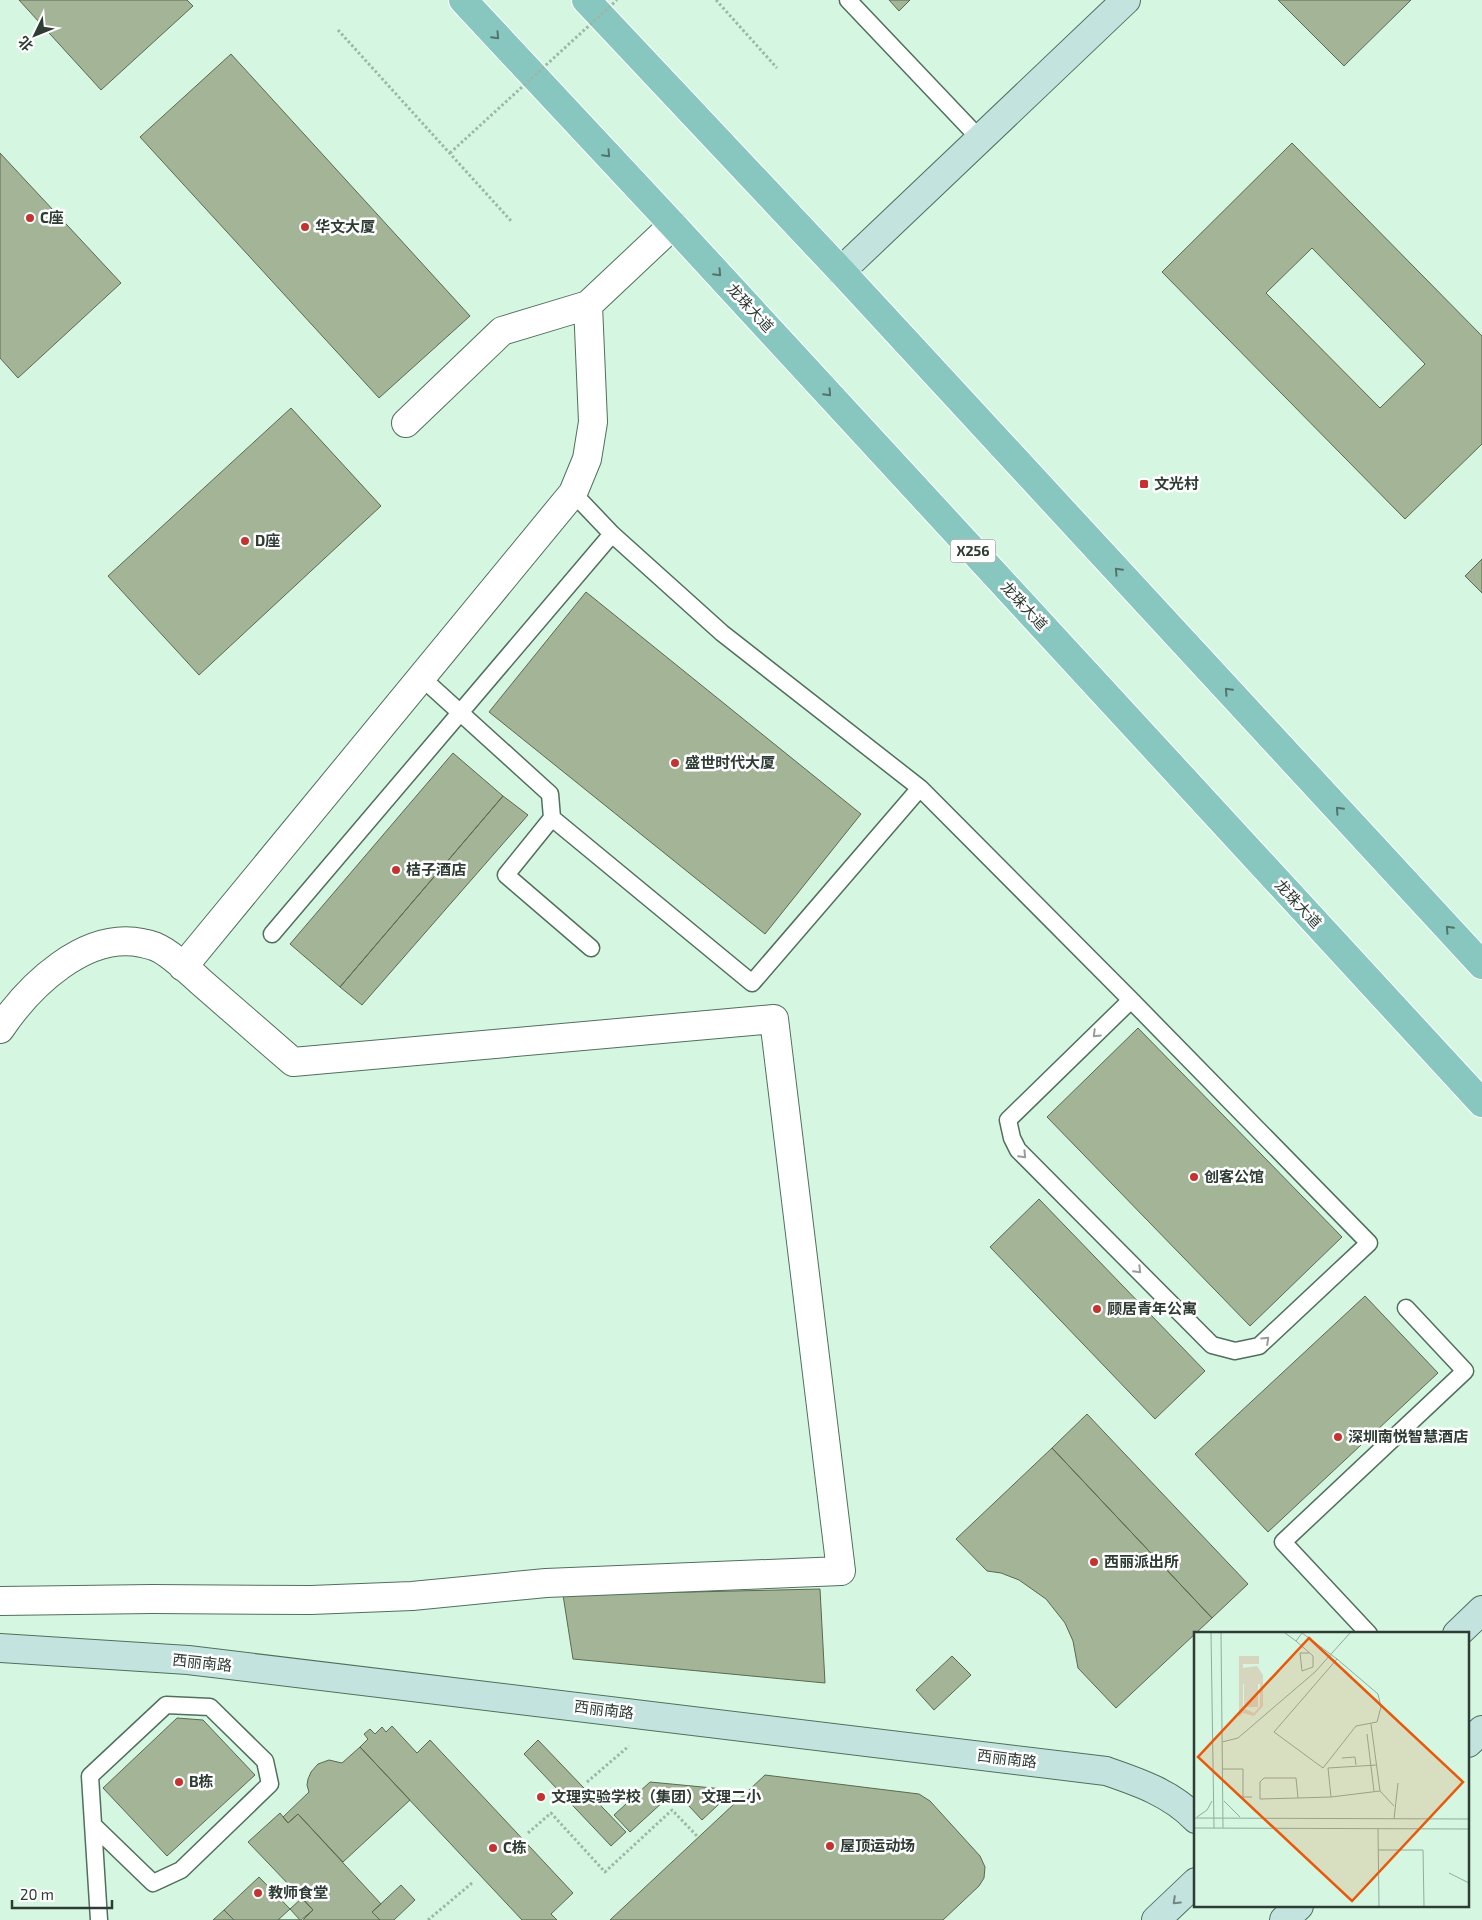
<svg xmlns="http://www.w3.org/2000/svg" width="1482" height="1920" viewBox="0 0 1482 1920" font-family="'Exo 2','Noto Sans SC',sans-serif">
<style>
.building{fill:#a3b497;stroke:#5b6a4f;fill-rule:evenodd}
.lines{fill:none;stroke-linecap:round;stroke-linejoin:round}
.lane-casing{stroke:#516f5d;stroke-width:19}
.street-casing{stroke:#516f5d;stroke-width:30}
.secondary-casing{stroke:#516f5d;stroke-width:30}
.primary-casing{stroke:#fff;stroke-width:30}
.path{stroke:#9cb7a6;stroke-width:3;stroke-dasharray:2.5 2.5;stroke-linecap:butt}
.lane{stroke:#fff;stroke-width:16}
.street{stroke:#fff;stroke-width:28}
.secondary{stroke:#c3e3df;stroke-width:28}
.primary{stroke:#88c7bf;stroke-width:28}
.path-bridge{stroke:#9cb7a6;stroke-width:3;stroke-dasharray:2.5 2.5;stroke-linecap:butt}
.oneway{stroke:#52746c}
.oneway2{stroke:#969e9a}
.oneway3{stroke:#718781}
.poi-dot{fill:#c23331;stroke:#fff;stroke-width:2}
.labels{text-anchor:middle;stroke-width:5;stroke-linejoin:round;paint-order:stroke}
.shield{fill:#fff;stroke:#6d7671;stroke-width:1}
.shield-label{font-size:14px;font-weight:bold;fill:#2e3c34}
.poi-label{font-size:15px;font-weight:bold;fill:#2e3c34;stroke:#fff;text-anchor:start}
.street-label{font-size:15px;fill:#2e3c34;stroke:#fff}
.inset-road{fill:none;stroke:#92ac9c;stroke-width:1}
.view{fill:#e8590c;fill-opacity:0.15;stroke:#e8590c;stroke-width:2.5}
.inset-edge{fill:none;stroke:#2e3c34;stroke-width:2.5}
</style>
<rect width="100%" height="100%" fill="#d5f7e1"/>
<path class="building" d="M19 0H187L193 6 101 90Z
M889 0H910L899 11Z
M1278 0H1411L1344 66Z
M231 54 470 316 379 398 140 137Z
M1292 143 1482 336V444L1405 519 1162 272ZM1312 248 1425 364 1380 408 1266 293Z
M0 153 121 283 18 378 0 358Z
M291 408 381 506 199 675 108 576Z
M1482 559V593L1465 576Z
M586 592 861 814 765 934 489 712Z
M453 753 503 796 340 987 290 944Z
M503 796 528 815 362 1005 340 987Z
M1138 1028 1342 1237 1250 1326 1047 1117Z
M1039 1199 1205 1371 1155 1419 990 1247Z
M1365 1296 1438 1373 1268 1532 1195 1454Z
M1087 1414 1248 1584 1212 1618 1052 1448Z
M1052 1448 1212 1618 1116 1708 1078 1668 1073 1641 1065 1623 1046 1599 1019 1580 1001 1573 987 1571 956 1539Z
M820 1589 825 1683 573 1659 563 1595Z
M952 1656 971 1675 934 1710 916 1690Z
M177 1718 203 1720 255 1775 167 1856 103 1788Z
M392 1726 417 1753 430 1740 573 1893 551 1914 557 1920H522L360 1747 368 1739 364 1734 370 1729 375 1734 382 1727 386 1732Z
M538 1740 626 1832 611 1846 524 1754Z
M360 1747 410 1800 343 1862 298 1814 288 1823 283 1817 309 1792 307 1785 308 1779 311 1772 318 1764 329 1760 342 1763Z
M765 1775 919 1794 930 1801 980 1856 985 1867 984 1878 979 1886 943 1920H610Z
M650 1782 734 1790 702 1820 675 1791 630 1832 614 1815Z
M280 1813 288 1823 298 1814 381 1904 372 1912 380 1920H303L313 1910 248 1842Z
M259 1877 290 1909 300 1920H234L224 1910Z
M401 1885 415 1900 394 1920H380L372 1912Z
M302 1898 313 1910 301 1920H278Z
M224 1910 234 1920H213Z"/>
<g class="lines">
<defs>
<path id="lane" d="M848 0 980 139
M573 493 612 534 722 633 920 788 1131 1000 1369 1243 1259 1346 1235 1351 1212 1345 1018 1150 1012 1138 1008 1120 1131 1000
M421 677 550 794 552 818 752 983 920 788
M552 818 506 875 591 948
M272 934 612 534
M1369 1634 1283 1542 1465 1371 1406 1308
M93 1825 153 1883 181 1870 270 1784 265 1761 210 1707 166 1705 90 1776 99 1920"/>
<path id="street" d="M406 423 502 331 588 305 673 225
M183 967 573 493 587 459 593 422 588 305
M0 1029C29 986 85 931 142 943 146 944 152 945 156 947 169 952 190 972 201 982 232 1009 262 1035 293 1062L774 1019 841 1571 546 1583 412 1596 311 1600 152 1599 0 1601"/>
<path id="secondary" d="M841 271 1126 0
M1457 1634 1482 1610
M0 1648 188 1660 1106 1771C1138 1782 1171 1793 1196 1819
M1468 1743 1482 1730
M1156 1920 1196 1882
M1284 1920 1299 1906"/>
<path id="primary" d="M463 0 673 225 1482 1103
M586 0 841 271 1482 965"/>
</defs>
<use href="#lane" class="lane-casing"/>
<use href="#street" class="street-casing"/>
<use href="#secondary" class="secondary-casing"/>
<use href="#primary" class="primary-casing"/>
<path class="path" d="M716 0 777 68
M338 30 512 222
M587 1782 629 1746
M528 1833 551 1813 605 1872 672 1810 698 1837
M428 1920 472 1883"/>
<use href="#lane" class="lane"/>
<use href="#street" class="street"/>
<use href="#secondary" class="secondary"/>
<use href="#primary" class="primary"/>
<path class="path-bridge" d="M450 153 617 0"/>
</g>
<defs><path id="oneway-chevron" d="M-2-3.5L2.5 0L-2 3.5" fill="none" stroke-width="1.6" stroke-linecap="round" stroke-linejoin="round" transform="scale(1.25)"/></defs>
<g class="oneway">
<use href="#oneway-chevron" transform="translate(496 36) rotate(47)"/>
<use href="#oneway-chevron" transform="translate(607 154) rotate(47)"/>
<use href="#oneway-chevron" transform="translate(718 273) rotate(47)"/>
<use href="#oneway-chevron" transform="translate(828 393) rotate(47)"/>
<use href="#oneway-chevron" transform="translate(1118 571) rotate(-133)"/>
<use href="#oneway-chevron" transform="translate(1228 691) rotate(-133)"/>
<use href="#oneway-chevron" transform="translate(1339 810) rotate(-133)"/>
<use href="#oneway-chevron" transform="translate(1449 929) rotate(-133)"/>
</g>
<g class="oneway2">
<use href="#oneway-chevron" transform="translate(1096 1034) rotate(136)"/>
<use href="#oneway-chevron" transform="translate(1023 1155) rotate(46)"/>
<use href="#oneway-chevron" transform="translate(1138 1270) rotate(45)"/>
<use href="#oneway-chevron" transform="translate(1266 1340) rotate(-43)"/>
</g>
<use class="oneway3" href="#oneway-chevron" transform="translate(1176 1901) rotate(136)"/>
<g class="poi-dot">
<circle cx="30" cy="218" r="5"/>
<circle cx="305" cy="227" r="5"/>
<rect x="1139" y="479" width="10" height="10" rx="2.5"/>
<circle cx="245" cy="541" r="5"/>
<circle cx="675" cy="763" r="5"/>
<circle cx="396" cy="870" r="5"/>
<circle cx="1194" cy="1177" r="5"/>
<circle cx="1097" cy="1309" r="5"/>
<circle cx="1338" cy="1437" r="5"/>
<circle cx="1094" cy="1562" r="5"/>
<circle cx="179" cy="1782" r="5"/>
<circle cx="541" cy="1797" r="5"/>
<circle cx="830" cy="1846" r="5"/>
<circle cx="493" cy="1848" r="5"/>
<circle cx="258" cy="1893" r="5"/>
</g>
<g class="labels">
<rect class="shield" x="950.5" y="539.5" width="45" height="23" rx="4"/>
<g class="shield-label">
<text x="973" y="556">X256</text>
</g>
<g class="poi-label">
<text x="40" y="223">C座</text>
<text x="315" y="232">华文大厦</text>
<text x="1154" y="489">文光村</text>
<text x="255" y="546">D座</text>
<text x="685" y="768">盛世时代大厦</text>
<text x="406" y="875">桔子酒店</text>
<text x="1204" y="1182">创客公馆</text>
<text x="1107" y="1314">顾居青年公寓</text>
<text x="1348" y="1442">深圳南悦智慧酒店</text>
<text x="1104" y="1567">西丽派出所</text>
<text x="189" y="1787">B栋</text>
<text x="551" y="1802">文理实验学校（集团）文理二小</text>
<text x="840" y="1851">屋顶运动场</text>
<text x="503" y="1853">C栋</text>
<text x="268" y="1898">教师食堂</text>
</g>
<g class="street-label">
<text transform="translate(750 308) rotate(47)" y="5">龙珠大道</text>
<text transform="translate(1024 606) rotate(47)" y="5">龙珠大道</text>
<text transform="translate(1298 904) rotate(47)" y="5">龙珠大道</text>
<text transform="translate(202 1663) rotate(6)" y="5">西丽南路</text>
<text transform="translate(604 1710) rotate(7)" y="5">西丽南路</text>
<text transform="translate(1007 1759) rotate(7)" y="5">西丽南路</text>
</g>
</g>
<g transform="translate(1194 1632)">
<rect width="275" height="275" fill="#d5f7e1"/>
<path d="M45 24H65V32H49V36L63 34 69 43V74L60 84 49 81 45 85ZM49 52H66V74L60 81 49 76ZM50 52H64V75H50Z" fill="#d6d6be" fill-rule="evenodd"/>
<path class="inset-road" d="M17 1 20 196M27 1 29 196M91 1 102 9 108 1M108 1 139 24 143 27 184 62 187 75 183 90 162 94 129 136 80 100 143 27M102 9 119 24V35L108 39 106 21H115M177 92 186 159 200 174M173 102 180 159M28 110 44 106 121 40 156 1M148 126 161 125 162 133M28 137H49V165H58M137 165 134 136 183 133M104 166 102 146H70L66 150V167L104 166 137 165 186 159M30 169 46 185M3 185 13 178 18 169M0 186 275 187M200 187 204 151M0 196 275 197M184 197 185 274M184 218H229L230 274M255 241 275 251"/>
<path class="view" d="M115 6 269 150 158 269 4 125Z"/>
<rect width="275" height="275" class="inset-edge"/>
</g>
<g transform="translate(35 35) rotate(227)" stroke="#ffffff" stroke-width="4" paint-order="stroke">
<path d="M0-4L9 19L0 12L-9 19Z" fill="#2e3c34"/>
<text y="-8" font-size="14" font-weight="bold" text-anchor="middle" fill="#2e3c34">北</text>
</g>
<path d="M12 1900v8h100v-8" fill="none" stroke="#2e3c34" stroke-width="2.5"/>
<text x="20" y="1900" font-size="15" fill="#2e3c34" stroke="#ffffff" stroke-width="4" paint-order="stroke">20 m</text>
</svg>
